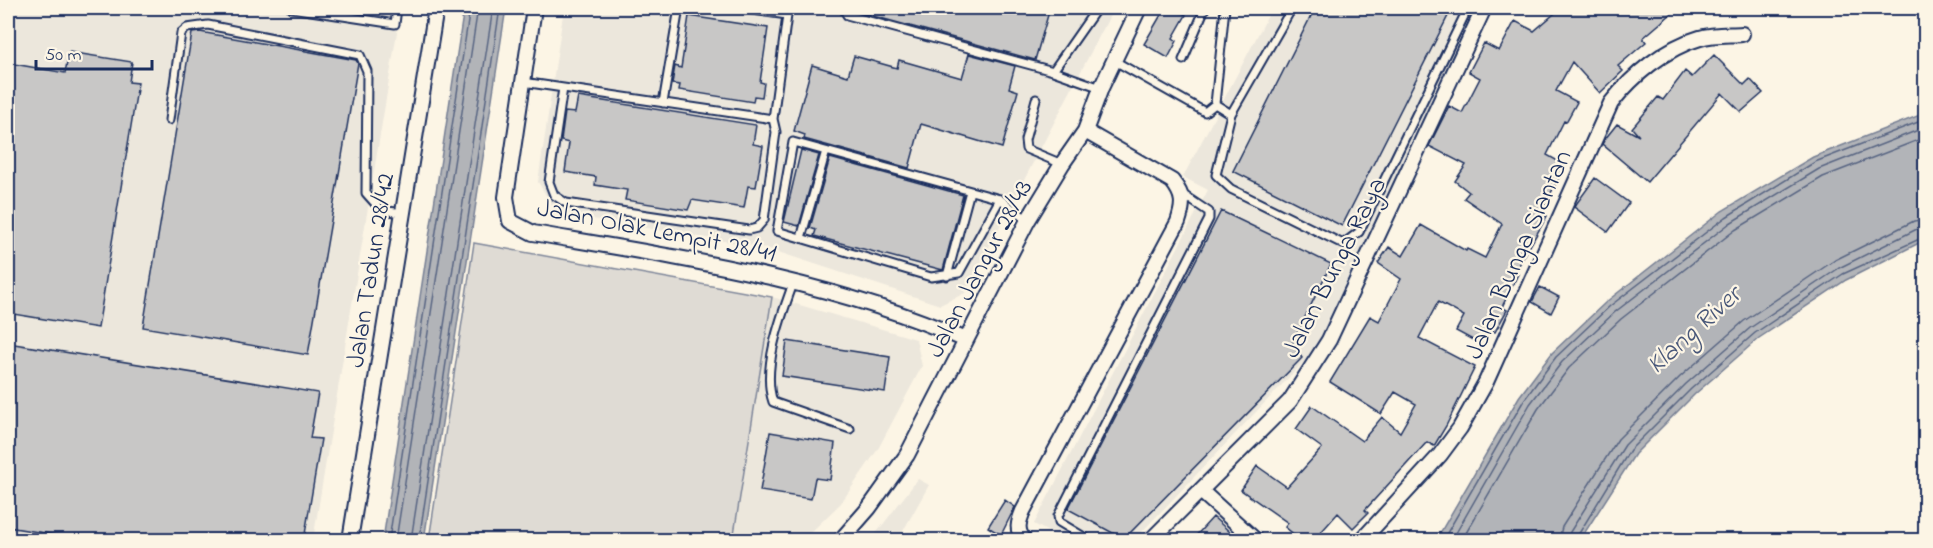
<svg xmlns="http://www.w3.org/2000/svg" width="1933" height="548" viewBox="0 0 1933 548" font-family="'Indie Flower',sans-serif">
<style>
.built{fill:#ece7dc}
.green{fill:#dfdbd4;stroke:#7d8599;stroke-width:1.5}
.water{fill:#b2b4b8;stroke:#767f94;stroke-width:1.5}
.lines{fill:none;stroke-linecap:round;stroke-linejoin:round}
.shore{stroke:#576482;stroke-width:1.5}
.building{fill:#c8c7c6;stroke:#1b2f5e;stroke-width:1.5}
.lane-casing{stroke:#1b2f5e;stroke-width:11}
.street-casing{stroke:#1b2f5e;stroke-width:18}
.lane{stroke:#fcf5e5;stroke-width:7}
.street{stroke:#fcf5e5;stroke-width:14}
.labels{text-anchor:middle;stroke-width:4.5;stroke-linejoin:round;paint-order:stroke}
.street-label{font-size:26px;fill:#1b2f5e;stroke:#fcf5e5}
.water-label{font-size:27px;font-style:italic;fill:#485779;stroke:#fcf5e5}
</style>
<rect width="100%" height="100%" fill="#fcf5e5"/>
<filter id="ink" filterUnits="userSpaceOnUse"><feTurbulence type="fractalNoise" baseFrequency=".0167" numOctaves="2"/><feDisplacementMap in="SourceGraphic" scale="12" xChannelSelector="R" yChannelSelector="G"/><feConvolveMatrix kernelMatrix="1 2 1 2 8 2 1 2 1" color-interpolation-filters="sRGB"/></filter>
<g filter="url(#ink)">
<path class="built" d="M8 8H401L313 540H8Z
M564 8H1114L965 293 940 305 766 248 557 213 538 182Z
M1272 8H1475L1317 348 1134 540H1063L1034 524 1208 190 1183 177Z
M772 297 916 339 922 366 878 449 841 503 803 540H733Z
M918 479 929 485 898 540H871Z"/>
<path class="green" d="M474 243 772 297 733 540H429Z"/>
<path class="water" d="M464 8H506L424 540H383Z
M1925 113V240L1846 280 1759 338 1695 394 1635 454 1580 540H1436L1519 397 1552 353 1606 302 1722 211 1813 157Z"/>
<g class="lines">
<path class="shore" d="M389 540 470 8
M396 540 478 8
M411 540 493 8
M419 540 500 8
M1443 540 1524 400 1556 357 1610 306 1726 217 1815 162 1926 119
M1452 540 1530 404 1562 362 1615 312 1730 223 1819 169 1926 127
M1462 540 1538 409 1569 368 1621 319 1735 230 1823 177 1926 137
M1559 540 1562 527 1618 439 1680 377 1744 321 1835 260 1914 221 1926 219
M1568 540 1570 532 1625 445 1686 384 1750 328 1839 268 1917 229 1926 228
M1575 540 1630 450 1691 389 1755 333 1843 274 1926 236"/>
</g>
<path class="building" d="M849 8H1050L1035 60 851 10Z
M1165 8H1173L1186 15 1173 38 1177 41 1168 58 1144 44Z
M1315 8H1452L1342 226 1233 171Z
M1561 8H1678L1643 38 1646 42 1618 66 1623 71 1600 93 1572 62 1556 91 1577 102 1566 122 1564 121 1547 155 1565 165 1541 213 1547 216 1515 272 1518 274 1502 307 1507 310 1495 332 1488 329 1480 344 1456 331 1464 316 1438 302 1419 338 1475 367 1446 426 1434 446 1427 442 1365 510 1368 513 1353 528 1338 513 1314 540H1301L1285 527 1288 523 1241 490 1257 466 1287 487 1322 448 1296 429 1312 406 1362 441 1382 417 1400 432 1416 404 1395 392 1381 414 1330 382 1370 316 1379 321 1401 279 1378 263 1389 247 1403 256 1421 225 1466 251 1467 249 1485 258 1502 224 1464 198 1469 192 1455 181 1466 165 1429 146 1449 106 1462 113 1480 78 1469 72 1484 43 1499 51 1515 21 1534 31Z
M689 16 768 28 760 82 764 83 762 97 754 96 753 102 679 90 680 85 672 84 675 66 681 68Z
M200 32 356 60 358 63 308 355 143 327 192 33Z
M69 52 132 62 129 82 138 83 98 328 8 313V63L65 73Z
M969 54 1015 66 1009 88 1018 91 1002 148 921 124 909 168 804 139 805 135 794 131 812 65 848 76 854 56 897 68 899 60 962 78Z
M1714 55 1744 85 1750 79 1763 93 1741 112 1722 93 1647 182 1602 144 1605 139 1617 124 1639 136 1632 128 1658 97 1663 100 1685 71 1692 77Z
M578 97 756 125 753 144 763 146 756 187 748 186 744 208 692 200 688 210 625 200 627 190 595 185 596 177 565 172 569 143 561 141 565 112 575 113Z
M801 150 819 155 799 226 784 222Z
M830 158 963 195 943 270 814 236 816 230 810 228Z
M1595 178 1629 203 1608 232 1574 207Z
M1221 211 1331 264 1292 344 1302 358 1124 539 1068 509Z
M1540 287 1559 297 1551 313 1532 302Z
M787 341 890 357 885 392 782 376Z
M8 343 318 393 310 438 321 439 304 540H87L8 527Z
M770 432 835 443 830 480 815 478 811 499 760 491Z
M1005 500 1015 507 1001 535 988 527Z
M1213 517 1239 540H1192Z"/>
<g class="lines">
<defs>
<path id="lane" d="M291 8 395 24 397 8
M739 8 787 15
M843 8 847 15 1053 71 1101 88
M1292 8 1231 114 1216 175 1231 189 1343 244 1359 232 1468 8
M1113 60 1205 112 1215 104 1225 8
M1183 60 1205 8
M1053 71 1097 8
M523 82 773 119 788 8
M563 88 549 182 554 195 566 203 749 230 757 228 764 220 776 132 773 119
M1036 99 1025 140 1026 149 1062 164
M663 103 679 8
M1215 104 1231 114
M169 120 181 33 187 28 208 25 360 55 367 71 366 193 381 210 403 213
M1000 199 959 273 931 277 777 231 793 142 1000 199 1028 220
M801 238 826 151
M947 276 970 191
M794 281C782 314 761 368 773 402L850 429
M1089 540 1059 522 1058 516 1209 219V212L1182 194"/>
<path id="street" d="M534 8 506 197 510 221 533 233C679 258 828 279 966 340
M1202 492 1255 540
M350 540 436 8
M841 540 869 508 907 455 1028 220 1062 164 1085 131 1101 88 1139 8
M1024 540C1016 530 1018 523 1023 511L1178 222C1184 204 1184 196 1172 181L1085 131
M1151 540 1290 401 1329 340 1484 8
M1362 540 1440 455 1460 428 1486 382 1611 103C1633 75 1665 48 1700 38 1713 34 1729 35 1742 34"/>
</defs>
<use href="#lane" class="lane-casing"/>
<use href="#street" class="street-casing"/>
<use href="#lane" class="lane"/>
<use href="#street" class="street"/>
</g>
</g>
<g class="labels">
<g class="street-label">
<text transform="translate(657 229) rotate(11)" y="9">Jalan Olak Lempit 28/41</text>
<text transform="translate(1517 254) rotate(-66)" y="9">Jalan Bunga Siantan</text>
<text transform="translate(1333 267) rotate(-63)" y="9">Jalan Bunga Raya</text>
<text transform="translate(978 268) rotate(-62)" y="9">Jalan Jangur 28/43</text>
<text transform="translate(369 270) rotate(-81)" y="9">Jalan Tadun 28/42</text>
</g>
<g class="water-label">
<text transform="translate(1693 329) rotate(-42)" y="9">Klang River</text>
</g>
</g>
<rect width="1933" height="548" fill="none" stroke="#fcf5e5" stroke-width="30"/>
<rect x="15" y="15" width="1903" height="518" fill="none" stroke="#1b2f5e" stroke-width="2" filter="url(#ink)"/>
<path d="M36 60v9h116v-9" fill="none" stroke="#1b2f5e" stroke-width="3"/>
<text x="45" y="60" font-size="18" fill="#1b2f5e" stroke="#fcf5e5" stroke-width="4.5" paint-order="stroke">50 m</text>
</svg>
